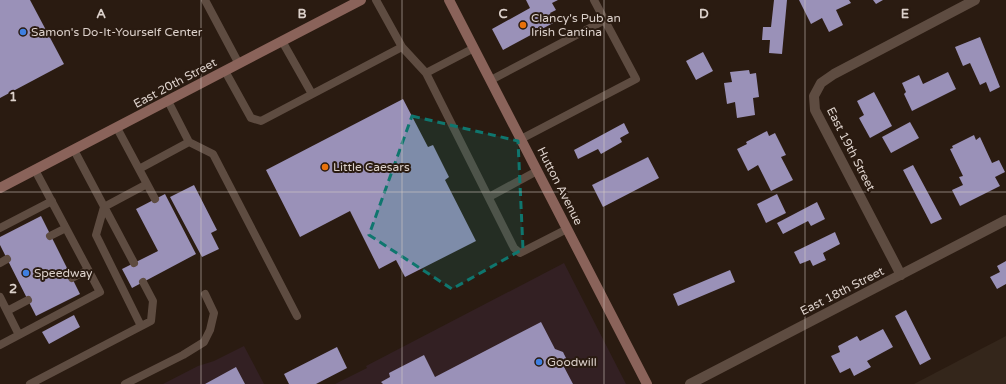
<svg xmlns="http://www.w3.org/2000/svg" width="1006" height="384" viewBox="0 0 1006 384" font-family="'Varela Round',sans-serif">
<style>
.industrial{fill:#332023}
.education{fill:#34261b}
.building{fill:#9a91b8}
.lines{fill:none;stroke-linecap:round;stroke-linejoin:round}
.lane{stroke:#5e4c41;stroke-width:8}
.street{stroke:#5e4c41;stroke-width:10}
.secondary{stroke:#8a635a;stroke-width:10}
.marked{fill:#0f766e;fill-opacity:0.2;stroke:#0f766e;stroke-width:3;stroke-dasharray:8 5;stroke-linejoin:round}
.grid{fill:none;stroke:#dcd1cb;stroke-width:1;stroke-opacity:0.55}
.food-dot{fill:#e8710a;stroke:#2a1b11;stroke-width:1.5}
.shop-dot{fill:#3f7fe0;stroke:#2a1b11;stroke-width:1.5}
.labels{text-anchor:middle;stroke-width:4;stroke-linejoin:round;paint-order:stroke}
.poi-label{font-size:12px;fill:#dcd1cb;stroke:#2a1b11;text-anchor:start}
.street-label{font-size:12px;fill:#dcd1cb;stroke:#2a1b11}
.grid-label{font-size:13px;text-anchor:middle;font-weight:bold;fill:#dcd1cb;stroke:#2a1b11;stroke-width:4;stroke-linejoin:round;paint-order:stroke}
</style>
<rect width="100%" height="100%" fill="#2a1b11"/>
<path class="industrial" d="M564 263 626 384H335L367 368 366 366Z
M244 346 264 384H163L198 366 214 361Z"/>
<path class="education" d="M1006 336V384H914Z"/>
<path class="building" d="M0 0H30L64 64 0 98Z
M526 0H558L552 3 556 10 550 13 555 22 503 50 492 29 530 8Z
M774 0H787L782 54 769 53 770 40H762L763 27H771Z
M799 0H849L851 3 836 10 843 25 829 32 822 18 811 24Z
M873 0H883L876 4Z
M980 37 1000 87 990 92 986 82 980 85 970 63 963 66 955 47Z
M703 52 713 71 696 80 686 61Z
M749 70 750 74 756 73 759 97 753 98 755 115 737 118 735 102 727 104 724 83 732 82 730 72Z
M948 72 956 89 912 111 904 94 906 92 902 83 919 75 923 84Z
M874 92 892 126 870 138 859 118 864 115 857 101Z
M403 99 428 147 433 145 449 177 445 180 476 241 405 277 396 260 379 269 350 211 300 237 266 170Z
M910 122 919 138 891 153 882 137Z
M624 123 629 133 620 138 622 142 601 154 598 149 578 159 574 150Z
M767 131 769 136 775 133 786 155 781 157 793 180 771 191 758 165 748 171 737 149 747 144 746 142Z
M974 135 976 140 980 137 992 163 999 160 1005 172 995 177 1000 186 960 206 952 190 963 185 959 177 963 176 950 149 953 148 952 146Z
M648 157 659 178 603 207 592 185Z
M913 165 942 219 931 224 903 170Z
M194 185 217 230 211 233 219 249 202 257 170 197Z
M165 194 196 254 132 288 122 269 158 251 136 209Z
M777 194 786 213 766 223 757 204Z
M817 202 825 219 811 226 808 221 783 234 777 223Z
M41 216 80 294 36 316 0 245V237Z
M835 232 840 244 823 253 826 260 813 266 810 260 800 264 794 252Z
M1006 261V284L997 289 990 277 1000 272 997 266Z
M730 270 735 282 678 306 673 294Z
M906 310 931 359 920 365 895 316Z
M74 315 80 327 49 344 42 332Z
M541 322 555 349 563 352 566 358 563 365 573 384H383L381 382 390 377 389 373 424 355 435 377Z
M883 329 893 347 867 361 871 367 854 376 850 368 840 373 831 356 840 352 838 346 857 336 860 341Z
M337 347 347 368 316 384H289L284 374Z
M236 367 245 384H205Z"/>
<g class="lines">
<path class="lane" d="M205 0 239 64
M282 41 312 94
M402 47 426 73
M474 48 426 73 514 248 520 253 567 229
M225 71 251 118 261 121 402 47 376 0
M491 80 605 20
M168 101 189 142 213 154 297 316
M117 128 155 199
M521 139 636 79 594 0
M74 150 134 263
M139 169 189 142
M489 197 537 171
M0 228 52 201
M50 236 66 228
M0 263 7 259
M72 278 88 270
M0 297 19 335
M7 311 28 300
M141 326 96 235 104 207 147 184
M0 345 100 292 35 170
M30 384 151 321 153 301 143 282
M125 384 183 355 204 342 210 330 214 313 205 294"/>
<path class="street" d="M901 275 815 110 814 96 821 83 834 74 975 0
M690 384 1006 220"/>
<path class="secondary" d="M449 0 647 384
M0 188 361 0"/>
</g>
<path class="marked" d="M412 116 518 141 523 249 452 289 369 235Z"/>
<path class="grid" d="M201 0V384M402 0V384M604 0V384M805 0V384M0 192H1006"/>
<g class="food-dot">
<circle cx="523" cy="25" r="4"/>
<circle cx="325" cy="167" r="4"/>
</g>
<g class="shop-dot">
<circle cx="23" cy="32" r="4"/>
<circle cx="26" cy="273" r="4"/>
<circle cx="539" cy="362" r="4"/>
</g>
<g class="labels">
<g class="poi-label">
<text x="531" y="22">Clancy's Pub an<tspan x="531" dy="14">Irish Cantina</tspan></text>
<text x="31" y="36">Samon's Do-It-Yourself Center</text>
<text x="333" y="171">Little Caesars</text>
<text x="34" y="277">Speedway</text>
<text x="547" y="366">Goodwill</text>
</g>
<g class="street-label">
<text transform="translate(175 83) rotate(-28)" y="4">East 20th Street</text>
<text transform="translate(851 149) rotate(63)" y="4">East 19th Street</text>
<text transform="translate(560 186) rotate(63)" y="4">Hutton Avenue</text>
<text transform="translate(842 291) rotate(-27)" y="4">East 18th Street</text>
</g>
</g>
<g class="grid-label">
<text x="101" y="18">A</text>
<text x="302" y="18">B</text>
<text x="503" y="18">C</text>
<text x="704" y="18">D</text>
<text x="905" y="18">E</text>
<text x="13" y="101">1</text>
<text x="13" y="293">2</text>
</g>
</svg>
